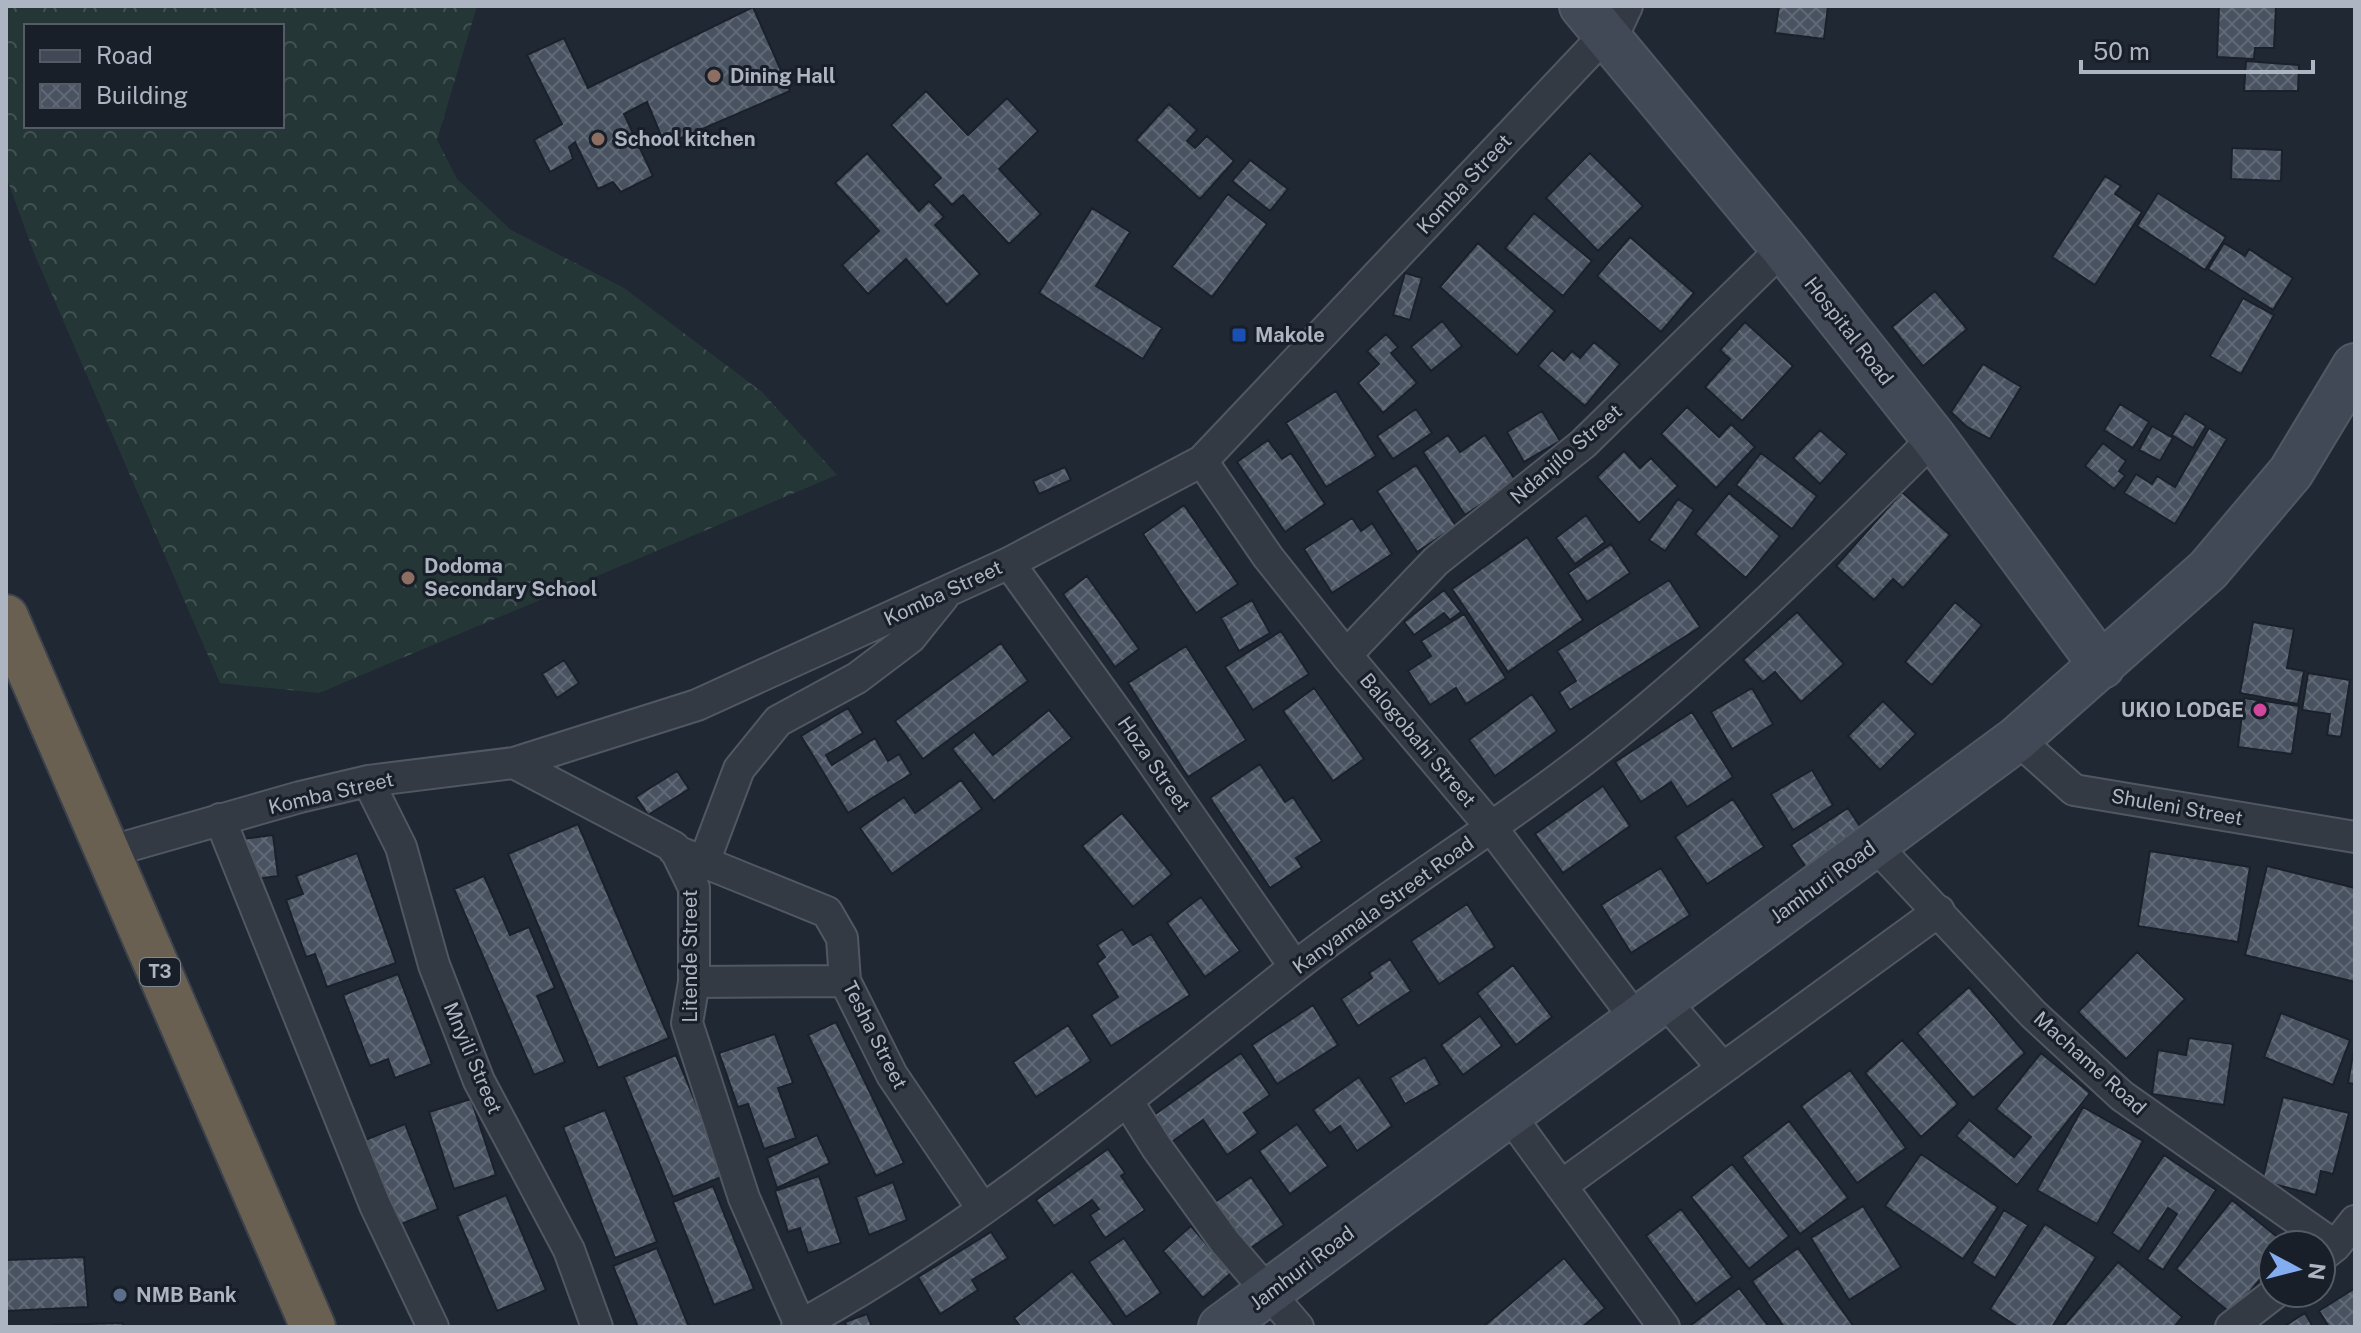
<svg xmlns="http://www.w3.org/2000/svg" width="2361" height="1333" viewBox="0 0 2361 1333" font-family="'Public Sans',sans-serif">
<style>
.forest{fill:url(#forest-crowns);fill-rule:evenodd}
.building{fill:url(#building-cross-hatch);stroke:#1b212b;stroke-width:2}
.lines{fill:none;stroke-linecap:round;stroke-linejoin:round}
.street-casing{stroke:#515863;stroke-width:34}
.secondary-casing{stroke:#515863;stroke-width:48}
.highway-casing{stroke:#3b424c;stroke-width:48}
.street{stroke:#333a44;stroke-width:30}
.secondary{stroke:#414957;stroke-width:44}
.highway{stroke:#6a6051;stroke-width:44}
.education-dot{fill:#8d6e63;stroke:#191f29;stroke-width:3}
.transit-dot{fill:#1a4fb4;stroke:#191f29;stroke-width:3}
.hotel-dot{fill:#d1479c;stroke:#191f29;stroke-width:3}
.service-dot{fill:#5c6f8a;stroke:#191f29;stroke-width:3}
.labels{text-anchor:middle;stroke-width:6;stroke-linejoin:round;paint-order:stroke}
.shield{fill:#191f29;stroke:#818894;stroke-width:2}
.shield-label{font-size:18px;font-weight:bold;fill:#adb5c2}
.poi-label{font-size:20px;font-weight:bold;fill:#adb5c2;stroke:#191f29;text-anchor:start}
.street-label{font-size:20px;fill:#adb5c2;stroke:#191f29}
</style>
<defs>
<pattern id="forest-crowns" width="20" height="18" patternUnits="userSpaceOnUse" patternTransform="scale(2)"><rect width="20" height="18" fill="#253637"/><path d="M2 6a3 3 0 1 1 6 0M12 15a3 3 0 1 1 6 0" fill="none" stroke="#425152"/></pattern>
<pattern id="building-cross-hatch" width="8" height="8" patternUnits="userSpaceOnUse" patternTransform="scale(2)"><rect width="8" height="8" fill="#485260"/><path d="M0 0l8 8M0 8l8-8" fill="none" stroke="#606975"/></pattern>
</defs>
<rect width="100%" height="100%" fill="#202834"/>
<path class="forest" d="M6 6H477L437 140 457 179 511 230 624 288 762 392 837 475 319 693 220 683 34 253 6 176ZM26 26H282V126H26Z"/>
<path class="building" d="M1779 6H1828L1824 39 1775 33Z
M2219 6H2276L2274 48H2255L2254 59 2217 57Z
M753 7 790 91 665 145 647 102 624 114 653 176 621 192 613 182 598 189 575 142 569 147 573 159 550 172 534 140 562 124 527 55 564 38 588 88Z
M2246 61 2299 65 2298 91H2244Z
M926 91 968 135 1007 98 1038 131 999 169 1041 214 1009 244 963 195 952 205 933 185 941 178 891 125Z
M1169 104 1197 130 1187 141 1195 148 1207 136 1234 161 1200 199 1136 140Z
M2232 148 2282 150 2281 181 2231 179Z
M867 153 919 211 929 201 944 217 935 225 980 274 947 305 906 259 868 294 842 265 879 231 835 183Z
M1590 153 1643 206 1598 251 1546 198Z
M1250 160 1288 189 1270 211 1232 181Z
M2105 176 2121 186 2115 194 2142 212 2095 285 2052 257Z
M2158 193 2226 237 2205 270 2137 226Z
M1228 194 1267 224 1212 297 1172 267Z
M1092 208 1130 232 1096 286 1162 328 1143 359 1039 293Z
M1534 213 1592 261 1563 296 1505 248Z
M1630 237 1694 293 1661 332 1597 276Z
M1478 243 1555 311 1517 355 1440 287Z
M2224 243 2245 256 2249 249 2293 278 2273 310 2208 269Z
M1405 273 1422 278 1410 320 1393 315Z
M1935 291 1967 329 1923 366 1892 327Z
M2243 298 2274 315 2241 374 2210 356Z
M1442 321 1462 346 1431 371 1411 347Z
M1745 322 1793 366 1742 421 1705 387 1730 359 1720 350Z
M1386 334 1398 347 1391 353 1417 383 1383 413 1358 383 1379 364 1367 351Z
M1594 342 1620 364 1585 406 1538 366 1552 350 1564 360 1572 351 1580 358Z
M1983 364 2021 387 1990 439 1967 427 1951 412Z
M1336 391 1376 456 1326 487 1286 423Z
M2120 404 2149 422 2133 448 2104 430Z
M1687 407 1719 437 1731 424 1755 447 1716 488 1661 434Z
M1416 409 1432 433 1393 459 1377 436Z
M1542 411 1560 441 1524 462 1507 432Z
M2185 413 2206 426 2193 448 2172 435Z
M2152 426 2173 438 2160 461 2139 450Z
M2209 428 2227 439 2175 524 2124 493 2136 474 2152 484 2157 476 2175 487Z
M1820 430 1847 454 1820 484 1793 458Z
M1448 435 1460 452 1485 435 1516 481 1465 515 1423 452Z
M1268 440 1282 459 1291 453 1325 504 1285 532 1237 462Z
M2103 443 2126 461 2119 471 2125 476 2114 489 2085 466Z
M1624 451 1640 468 1651 458 1678 486 1639 523 1597 477Z
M1761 453 1817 496 1792 529 1736 485Z
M1416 465 1456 526 1417 552 1377 491Z
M1065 467 1071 480 1039 494 1033 481Z
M1902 492 1950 535 1903 588 1893 579 1874 600 1836 566Z
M1729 493 1780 536 1746 578 1695 534Z
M1678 499 1694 510 1665 551 1649 540Z
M1184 505 1238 584 1196 613 1143 534Z
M1586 515 1605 542 1575 564 1556 538Z
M1352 518 1361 531 1372 523 1392 554 1332 593 1304 549Z
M1527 537 1583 620 1508 672 1452 589Z
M1611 544 1630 573 1587 602 1568 573Z
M1087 576 1139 649 1115 667 1063 594Z
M1669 580 1700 627 1570 710 1559 692 1576 681 1557 651Z
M1444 590 1461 612 1450 620 1444 613 1414 635 1404 622Z
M1252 600 1270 633 1239 651 1221 618Z
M1955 602 1982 625 1932 685 1905 662Z
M1797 612 1844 664 1801 702 1775 672 1763 682 1743 660Z
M1464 614 1506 678 1466 704 1456 688 1430 705 1408 671 1431 656 1421 641Z
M2253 622 2294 629 2287 668 2304 671 2298 704 2240 693Z
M1281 631 1309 674 1253 710 1225 667Z
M1001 643 1028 681 923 759 895 721Z
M1186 646 1246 740 1188 777 1128 683Z
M564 660 579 683 557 698 542 674Z
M2308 673 2350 680 2341 737 2327 735 2330 714 2302 710Z
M1314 688 1364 759 1333 781 1283 711Z
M1752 688 1773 724 1732 749 1711 712Z
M1532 694 1557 731 1495 776 1469 740Z
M2244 698 2299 706 2292 754 2238 747Z
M1883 701 1916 734 1880 770 1848 736Z
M848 708 863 733 826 755 832 765 875 738 888 761 899 754 911 774 848 813 801 736Z
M1049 710 1072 738 994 801 952 749 974 732 993 755Z
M1692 712 1733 777 1687 807 1671 782 1641 802 1615 762Z
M1260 764 1285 802 1293 797 1322 841 1296 858 1302 867 1270 888 1210 798Z
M1812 770 1833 805 1793 830 1771 794Z
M677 771 689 789 648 815 636 797Z
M961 780 982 809 892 874 860 828 904 797 915 813Z
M1603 786 1630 826 1563 873 1535 834Z
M1733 799 1764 847 1707 884 1675 837Z
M1848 808 1863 831 1807 869 1791 845Z
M1122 813 1172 874 1133 907 1082 846Z
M578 824 669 1038 598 1068 508 854Z
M273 835 278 876 249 880 243 839Z
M2150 851 2250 867 2238 942 2138 926Z
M357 853 396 963 327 987 315 954 306 957 286 900 303 894 296 876Z
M2267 866 2355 888V982L2245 955Z
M1661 868 1690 915 1631 953 1601 905Z
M484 876 510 935 529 927 555 988 537 996 565 1062 534 1075 454 889Z
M1201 897 1240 951 1205 977 1167 923Z
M1467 904 1495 947 1439 984 1411 941Z
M1122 929 1133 945 1151 934 1190 995 1111 1046 1091 1015 1118 997 1097 963 1105 957 1097 945Z
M2137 952 2185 999 2126 1059 2078 1012Z
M1390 959 1411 991 1358 1026 1341 999 1372 978 1369 973Z
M1513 965 1552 1017 1516 1045 1477 993Z
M398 974 432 1064 395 1078 388 1059 370 1066 343 995Z
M1969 987 2025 1053 1973 1098 1917 1033Z
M1313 1005 1338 1045 1277 1084 1252 1045Z
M2281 1013 2350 1040 2333 1085 2264 1057Z
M1480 1016 1502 1046 1463 1075 1441 1045Z
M836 1022 904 1163 876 1176 808 1035Z
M1068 1025 1091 1061 1036 1097 1013 1062Z
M775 1034 793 1083 778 1088 796 1138 764 1149 748 1104 738 1107 719 1053Z
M2189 1038 2233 1044 2224 1105 2152 1094 2158 1050 2186 1055Z
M1902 1040 1958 1104 1921 1137 1865 1073Z
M2355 1043V1084L2348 1083Z
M1241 1053 1270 1095 1244 1113 1258 1133 1227 1155 1203 1120 1166 1146 1147 1120Z
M2041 1053 2090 1093 2017 1185 1956 1136 1969 1120 2014 1157 2031 1137 1996 1109Z
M676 1055 726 1175 673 1197 624 1077Z
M1425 1057 1440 1084 1405 1104 1390 1078Z
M1850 1070 1906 1148 1857 1183 1801 1106Z
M1359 1077 1392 1126 1357 1151 1340 1126 1330 1133 1313 1110Z
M2283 1097 2349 1113 2333 1174 2321 1171 2316 1195 2262 1181Z
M471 1099 496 1175 454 1189 429 1112Z
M2083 1107 2143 1141 2097 1224 2037 1190Z
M605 1110 657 1242 615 1258 563 1127Z
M1789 1121 1848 1198 1800 1234 1742 1157Z
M405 1124 438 1209 399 1225 365 1140Z
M1297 1124 1328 1166 1290 1194 1259 1151Z
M817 1135 830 1163 777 1188 767 1158Z
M1108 1149 1125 1173 1121 1176 1145 1210 1105 1238 1090 1215 1099 1209 1092 1200 1054 1226 1036 1200Z
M1921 1154 1998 1207 1963 1259 1885 1206Z
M2164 1155 2216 1190 2163 1270 2147 1259 2177 1214 2168 1208 2139 1252 2112 1233Z
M1732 1164 1789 1236 1749 1269 1691 1197Z
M819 1176 841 1243 808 1253 800 1228 788 1232 775 1191Z
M1251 1177 1284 1225 1248 1250 1215 1202Z
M893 1182 907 1220 869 1235 856 1197Z
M713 1186 754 1289 714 1305 673 1202Z
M506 1195 546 1290 497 1311 457 1216Z
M2232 1200 2287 1245H2273V1263L2232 1314 2176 1269Z
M1863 1206 1901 1267 1849 1300 1811 1238Z
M1681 1209 1732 1277 1696 1304 1646 1236Z
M2004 1210 2028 1225 1995 1278 1972 1263Z
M2045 1224 2096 1257 2052 1327H2018L1990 1309Z
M1191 1226 1231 1273 1203 1298 1163 1251Z
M991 1232 1008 1258 972 1280 978 1290 940 1314 918 1277Z
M1124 1238 1161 1293 1126 1317 1089 1262Z
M657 1248 689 1327H638L613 1266Z
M1798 1248 1854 1327H1784L1752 1281Z
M84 1257 88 1307 6 1311V1260Z
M1564 1258 1605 1308 1582 1327H1483Z
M2118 1262 2182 1317 2174 1327H2063Z
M1072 1271 1115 1326 1021 1327 1014 1318Z
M1739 1288 1769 1327H1690V1326Z
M2355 1288V1327H2329L2319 1311Z
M2305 1313 2313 1327H2283Z
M867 1314 872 1327H847L845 1322Z
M123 1323V1327H53V1325Z"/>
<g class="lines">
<defs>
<path id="street" d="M1611 40 1627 6
M1202 461 1268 557 1346 655 1491 827 1636 1019
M1009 563 1130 730 1295 967
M1346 655 1436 561 1583 444 1783 248
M2017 739 2074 790 2355 837
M514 763 674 847 694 888V982L687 1023 744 1198 800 1325
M368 781 401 847 434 965 479 1081 569 1250 597 1327
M220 819 375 1205 433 1327
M1875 845 2033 1014 2122 1096 2335 1246
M674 850 827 912 842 938 845 981 892 1075 982 1208
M108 852 300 797 368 781 514 763 697 705 1009 563 1202 461 1606 34
M704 862 739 769 778 721 857 678 910 638 943 597
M694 982 845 981
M1663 999 1723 1068
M1128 1102 1157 1148 1225 1242 1298 1327
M1508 1113 1664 1327
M1561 1186 1939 911
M2321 1257 2335 1246 2355 1221
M797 1327C975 1230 1132 1096 1291 970 1394 889 1507 822 1609 740 1725 647 1829 542 1934 438
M2231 1327 2275 1293"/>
<path id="secondary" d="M1582 6 1783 248 1934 438 2102 666
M1221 1327 2017 739 2208 570 2291 472 2355 366"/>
<path id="highway" d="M6 617 313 1327"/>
</defs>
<use href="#street" class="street-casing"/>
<use href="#secondary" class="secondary-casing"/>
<use href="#highway" class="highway-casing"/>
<use href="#street" class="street"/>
<use href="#secondary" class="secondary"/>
<use href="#highway" class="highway"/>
</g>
<g class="education-dot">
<circle cx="714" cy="76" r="8"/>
<circle cx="598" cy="139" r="8"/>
<circle cx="408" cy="578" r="8"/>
</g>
<rect class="transit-dot" x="1231" y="327" width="16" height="16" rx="4"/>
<circle class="hotel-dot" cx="2260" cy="710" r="8"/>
<circle class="service-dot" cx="120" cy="1295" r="8"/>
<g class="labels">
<rect class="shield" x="140" y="958" width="40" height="28" rx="6"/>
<g class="shield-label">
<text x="160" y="978">T3</text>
</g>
<g class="poi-label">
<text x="730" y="83">Dining Hall</text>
<text x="614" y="146">School kitchen</text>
<text x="1255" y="342">Makole</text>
<text x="424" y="573">Dodoma<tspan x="424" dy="23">Secondary School</tspan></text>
<text x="2244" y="717" text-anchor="end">UKIO LODGE</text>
<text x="136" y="1302">NMB Bank</text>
</g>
<g class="street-label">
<text transform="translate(1464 184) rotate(-47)" y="7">Komba Street</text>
<text transform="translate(1849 331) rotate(52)" y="7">Hospital Road</text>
<text transform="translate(1566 454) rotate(-41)" y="7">Ndanjílo Street</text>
<text transform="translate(943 593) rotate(-25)" y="7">Komba Street</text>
<text transform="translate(1418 740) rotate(50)" y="7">Balogobahi Street</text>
<text transform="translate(1154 764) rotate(55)" y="7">Hoza Street</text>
<text transform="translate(331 793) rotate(-13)" y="7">Komba Street</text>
<text transform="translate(2177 807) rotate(10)" y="7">Shuleni Street</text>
<text transform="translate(1823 882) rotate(-36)" y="7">Jamhuri Road</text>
<text transform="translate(1383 905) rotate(-36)" y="7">Kanyamala Street Road</text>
<text transform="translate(690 956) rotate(-90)" y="7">Litende Street</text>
<text transform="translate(875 1035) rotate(63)" y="7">Tesha Street</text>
<text transform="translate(473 1058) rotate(67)" y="7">Mnyili Street</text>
<text transform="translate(2090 1063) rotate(42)" y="7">Machame Road</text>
<text transform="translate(1302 1268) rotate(-37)" y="7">Jamhuri Road</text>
</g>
</g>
<rect width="2361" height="1333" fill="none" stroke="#adb5c2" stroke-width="16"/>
<rect x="24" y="24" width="260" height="104" fill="#191f29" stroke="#545b66" stroke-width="2"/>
<rect x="40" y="50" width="40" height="12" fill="#414957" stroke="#545b66" stroke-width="2"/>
<text x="96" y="64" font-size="24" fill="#adb5c2">Road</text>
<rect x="40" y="84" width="40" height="24" fill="url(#building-cross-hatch)" stroke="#545b66" stroke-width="2"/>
<text x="96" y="104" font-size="24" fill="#adb5c2">Building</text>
<g transform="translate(2297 1269) rotate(97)"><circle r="38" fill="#191f29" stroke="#545b66" stroke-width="2"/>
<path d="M0-6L14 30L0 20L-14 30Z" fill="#84acf0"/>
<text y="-12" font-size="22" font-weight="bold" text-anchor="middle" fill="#adb5c2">N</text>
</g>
<path d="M2081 60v12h232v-12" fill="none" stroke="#adb5c2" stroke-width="4"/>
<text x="2093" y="60" font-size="24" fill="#adb5c2" stroke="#191f29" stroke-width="6" paint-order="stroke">50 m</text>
</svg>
